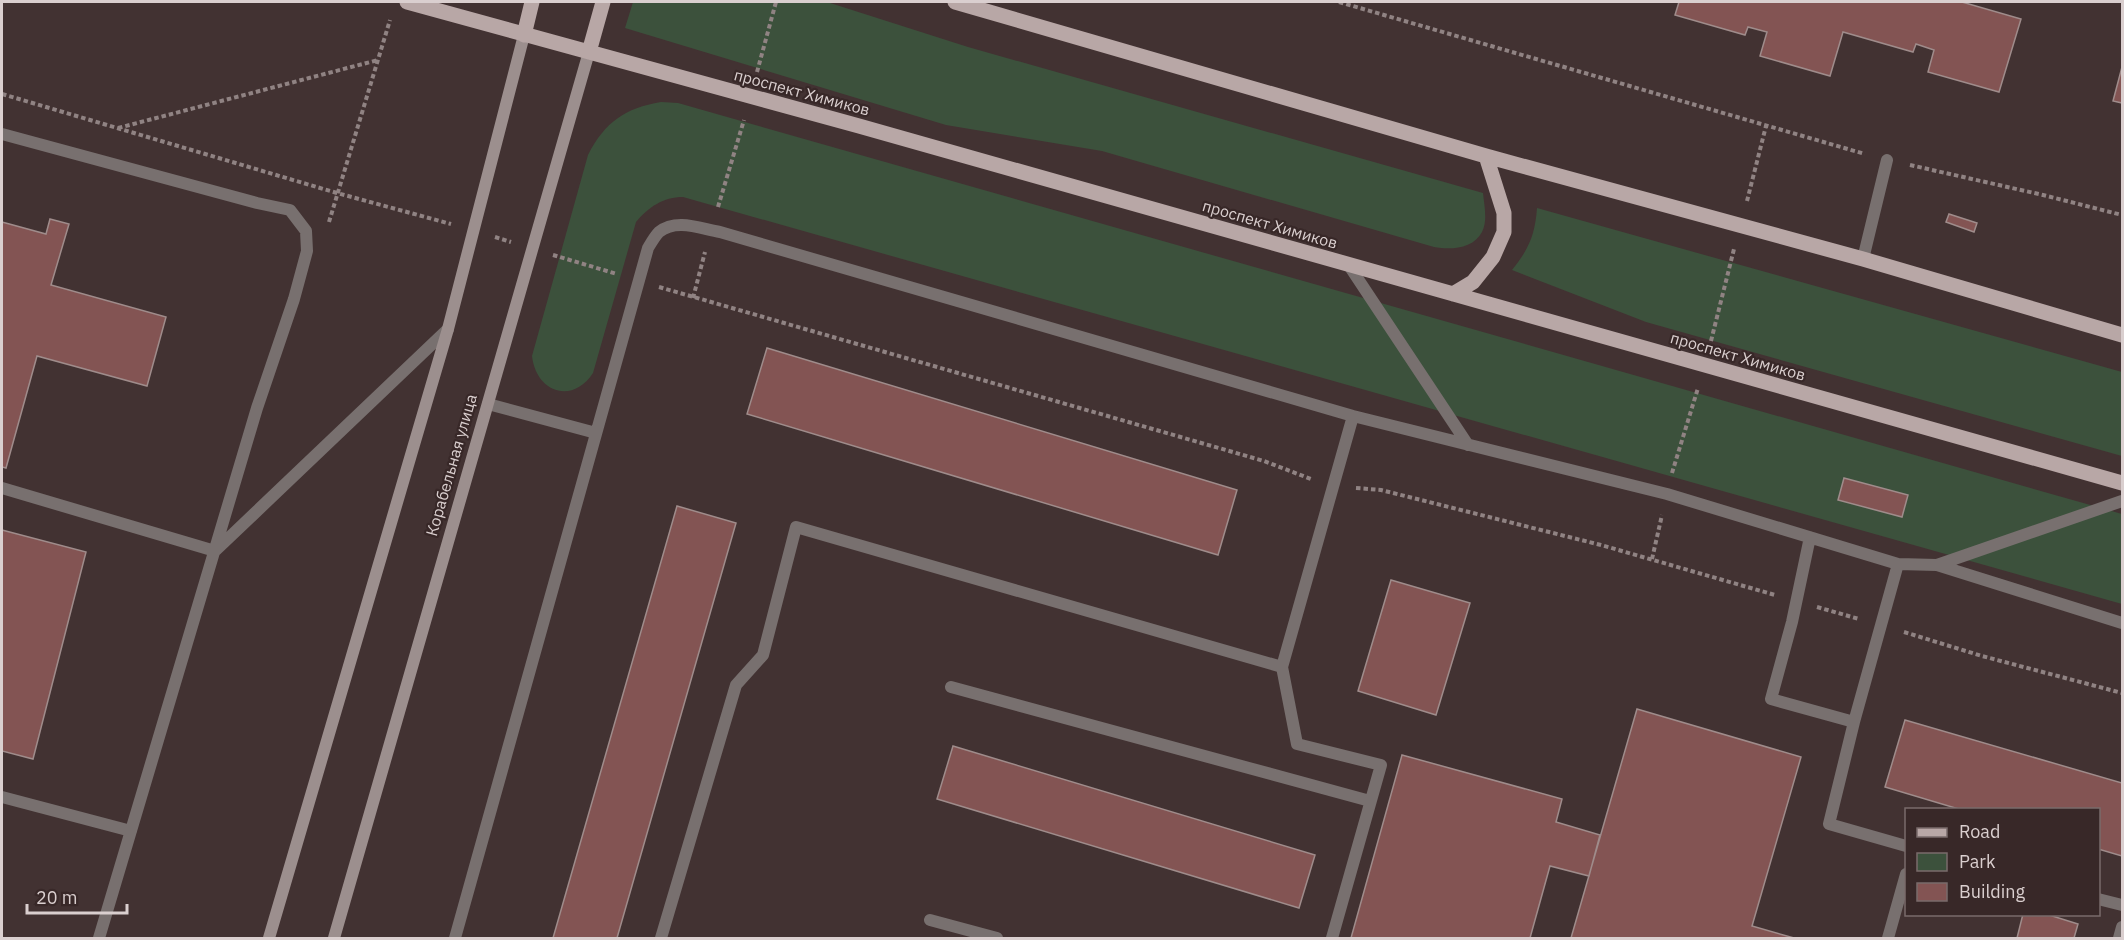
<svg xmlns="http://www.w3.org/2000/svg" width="2124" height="940" viewBox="0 0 2124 940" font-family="'IBM Plex Sans',sans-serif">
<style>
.green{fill:#3c513c}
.building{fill:#835453;stroke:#9f8c8b;stroke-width:1.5}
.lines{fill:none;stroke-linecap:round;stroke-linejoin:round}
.path{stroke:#908383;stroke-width:4;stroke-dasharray:4.5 3;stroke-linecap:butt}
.service{stroke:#78706f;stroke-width:12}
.secondary{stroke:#9c8f8e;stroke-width:12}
.primary{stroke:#b8a7a6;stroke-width:15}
.labels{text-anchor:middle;stroke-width:4.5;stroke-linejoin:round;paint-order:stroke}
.street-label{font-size:16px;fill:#dacfcf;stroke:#382828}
</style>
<rect width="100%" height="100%" fill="#423232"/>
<path class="green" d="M633 2H827L968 47 1483 193C1484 204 1488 221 1482 232 1473 249 1451 250 1434 247L1102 151 946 125 625 28Z
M661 102 678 103 2122 514V604L683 197C663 197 649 207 636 222L593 373C572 405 536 392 532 356L588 155C605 122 625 108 661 102Z
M1537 208 2122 372V456L1646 322 1512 270C1529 249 1535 235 1537 208Z"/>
<path class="building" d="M1679 2H1962L2021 19 1999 92 1928 72 1934 50 1916 44 1913 52 1843 32 1830 76 1760 56 1767 32 1748 27 1745 35 1675 15Z
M2122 67V103L2113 101Z
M1949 214 1977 223 1974 232 1946 222Z
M50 219 69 224 51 285 166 317 147 386 37 356 6 468 2 467V222L46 234Z
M767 348 1237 490 1218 555 747 414Z
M1844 478 1908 495 1902 517 1838 500Z
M677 506 736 523 617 938H553Z
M2 530 86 552 33 759 2 751Z
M1391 580 1470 603 1436 715 1358 691Z
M1637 709 1801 757 1752 926 1794 938H1571Z
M1905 720 2122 783V856L2098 849V810H1962L1885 787Z
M953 746 1315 855 1299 908 937 799Z
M1402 755 1562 799 1556 822 1600 835 1589 876 1550 866 1530 938H1351Z
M2023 914H2046L2078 924 2074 938H2017Z"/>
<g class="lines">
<path class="path" d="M1339 2 1865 154
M757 72 776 2
M2 94 337 193 451 224
M118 128 378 60
M1910 165 2043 195 2122 215
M1747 201 1766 126
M718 207 744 120
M329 222 390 20
M495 237 511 242
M553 255 617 274
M659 287 1264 461 1311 479
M693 298 705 252
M1711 341 1734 249
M1672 473 1698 388
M1356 488 1381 490 1601 545 1775 595
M1652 559 1662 515
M1817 607 1859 619
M1904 632 1982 656 2122 693"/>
<path class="service" d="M2 134 257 203 290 210 306 231 307 251 294 299 257 408 99 938
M1863 259 1887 160
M1348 264 1468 445
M488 404 596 433
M2 488 215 551 448 329
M1810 537 1792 622 1771 699 1854 722
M1898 564 1854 722 1829 824 1906 846
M1937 565 2122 501
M1282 667 1297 744 1381 765 1332 938
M951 687 1370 801
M2 797 131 831
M2098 899 2122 905
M930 920 997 938
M455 938 648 248C651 243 655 236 659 232 677 218 701 229 720 232L1353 416 1667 494 1898 564 1937 565 2122 623
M661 938 736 685 763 655 796 527 1282 667 1353 416
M1888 938 1906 874
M2119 938 2122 927"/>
<path class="secondary" d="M269 938 448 329 524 35
M334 938 589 52"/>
<path class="primary" d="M407 2 859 126 2122 483
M955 2 1486 156 1863 259 2122 335
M524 35 532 2
M589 52 603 2
M1453 294 1473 282 1493 257 1504 232V213L1486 156"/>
</g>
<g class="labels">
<g class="street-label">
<text transform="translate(802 92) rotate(15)" y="6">проспект Химиков</text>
<text transform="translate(1270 224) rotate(16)" y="6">проспект Химиков</text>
<text transform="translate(1738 356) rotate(16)" y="6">проспект Химиков</text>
<text transform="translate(451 465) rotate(-74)" y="6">Корабельная улица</text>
</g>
</g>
<rect width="2124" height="940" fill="none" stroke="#dacfcf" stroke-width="6"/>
<rect x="1905" y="808" width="195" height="108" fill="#382828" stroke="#796b6b" stroke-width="1.5"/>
<rect x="1917" y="828" width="30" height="9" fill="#b8a7a6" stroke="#796b6b" stroke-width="1.5"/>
<text x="1959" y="838" font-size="18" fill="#dacfcf">Road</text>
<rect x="1917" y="853" width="30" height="18" fill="#3c513c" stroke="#796b6b" stroke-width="1.5"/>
<text x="1959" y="868" font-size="18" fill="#dacfcf">Park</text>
<rect x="1917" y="883" width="30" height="18" fill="#835453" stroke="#796b6b" stroke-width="1.5"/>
<text x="1959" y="898" font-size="18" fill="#dacfcf">Building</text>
<path d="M27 904v9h100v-9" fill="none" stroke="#dacfcf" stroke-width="3"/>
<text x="36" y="904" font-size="18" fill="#dacfcf" stroke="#382828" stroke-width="4.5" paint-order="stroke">20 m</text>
</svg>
